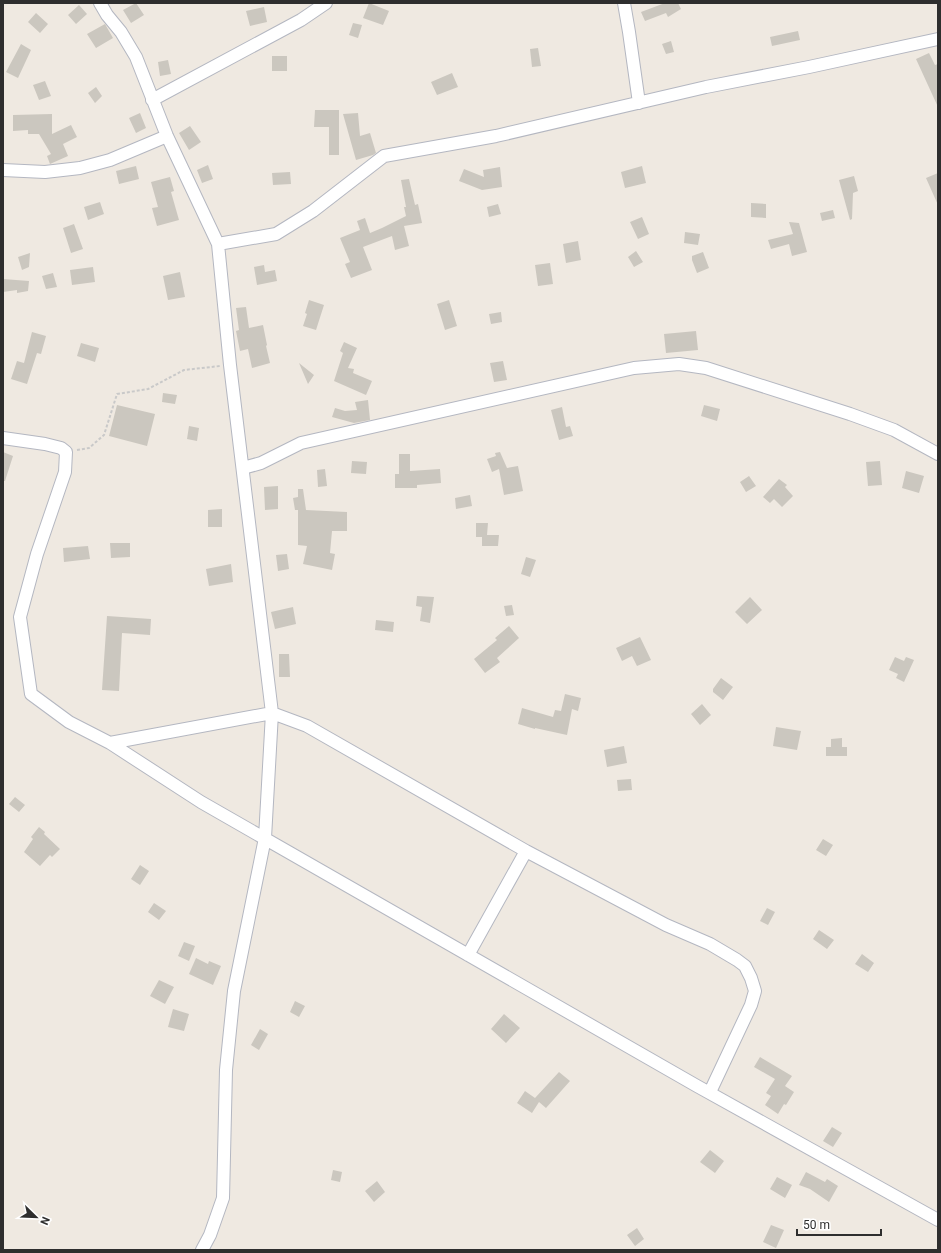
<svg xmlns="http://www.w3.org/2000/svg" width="941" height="1253" viewBox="0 0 941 1253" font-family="Roboto,sans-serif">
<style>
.building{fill:#cbc7bf}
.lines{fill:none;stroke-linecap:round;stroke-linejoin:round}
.minor-casing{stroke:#b4b7c1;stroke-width:14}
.path{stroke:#c9c9c9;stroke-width:2;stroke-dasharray:3 2;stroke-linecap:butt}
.minor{stroke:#fff;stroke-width:12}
</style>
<rect width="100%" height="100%" fill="#efe9e1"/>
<path class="building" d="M136 3 144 15 131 23 123 10Z
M369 3 389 11 383 25 363 18Z
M665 3H678L681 9 668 17 666 13 645 21 641 12Z
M79 5 87 14 76 24 68 15Z
M264 7 267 22 250 26 246 11Z
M36 13 48 24 40 33 28 22Z
M353 23 362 25 358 38 349 35Z
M105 24 113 38 96 48 87 34Z
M798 31 800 40 772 46 770 37Z
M671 41 674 52 666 54 662 44Z
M21 44 31 50 18 78 6 72Z
M538 48 541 66 532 67 530 49Z
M929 53 935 65 938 64V107L916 59Z
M272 56H287V71H272Z
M168 60 171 74 160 76 158 62Z
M452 73 458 87 437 95 431 82Z
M45 81 51 96 39 100 33 85Z
M96 87 102 96 95 103 88 93Z
M315 110H339V155H329V127H314Z
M140 113 146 128 136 133 129 118Z
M358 113 360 136 370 133 376 153 373 155 356 160 343 114Z
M52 114V134L71 125 77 137 63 144 68 156 50 164 47 156 51 154 39 134H28V130L13 131V115Z
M190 126 201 142 189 150 179 133Z
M208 165 213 179 202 183 197 170Z
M136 166 139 179 119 184 116 171Z
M642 166 646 183 625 188 621 172Z
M500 167 502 187 482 190 459 181 464 169 484 177 483 170Z
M290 172 291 184 273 185 272 173Z
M938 173V205L926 178Z
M854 176 858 191 853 193 852 219 850 220 839 180Z
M170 177 174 191 171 192 179 220 157 226 152 208 158 207 151 182Z
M409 179 415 205 418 204 422 223 404 226 409 246 395 250 392 236 363 247 372 270 351 278 345 264 350 262 340 238 360 230 357 221 365 218 370 233 382 228 406 216 404 207H406L401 180Z
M100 202 104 214 88 220 84 207Z
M751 203 766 204V218L751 217Z
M498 204 501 214 489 217 487 207Z
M833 210 835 218 822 221 820 213Z
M642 217 649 234 638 239 630 222Z
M789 222 799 223 807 252 792 256 789 244 771 249 768 240 793 234Z
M74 224 83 249 71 253 63 228Z
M685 232 700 234 698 245 684 243Z
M578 241 581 260 566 263 563 244Z
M636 251 643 262 634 267 628 257Z
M703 252 709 268 697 273 692 260V256Z
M30 253 29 267 22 270 18 257Z
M550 263 553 284 538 286 535 265Z
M264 265 265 272 275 270 277 281 257 285 254 267Z
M93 267 95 282 72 285 70 270Z
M180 272 185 297 168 300 163 276Z
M53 273 57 287 46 289 42 276Z
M3 279 29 281 28 291 17 293V290L3 292Z
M309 300 324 305 316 330 303 326 307 314 305 313Z
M449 300 457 326 445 330 437 304Z
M246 307 249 328 263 325 267 345 266 346 270 363 252 368 248 349 240 351 236 331 239 330 236 308Z
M501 312 502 322 491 324 489 314Z
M696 331 698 350 666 353 664 334Z
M32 332 46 336 41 354 37 353 27 384 11 379 17 361 24 363Z
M344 342 357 348 348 368 354 369 353 373 372 381 366 395 334 381 343 353 340 351Z
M81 343 99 348 95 362 77 356Z
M503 361 507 380 494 382 490 363Z
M299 363 314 375 308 384Z
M163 393 177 395 175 404 162 402Z
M368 400 370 420 354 423 332 417 335 408 345 411 357 410 355 402Z
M117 405 155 414 147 446 109 436Z
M704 405 720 409 717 421 701 416Z
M562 407 566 427 570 426 573 436 559 440 551 410Z
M189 426 199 428 197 441 187 439Z
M3 452 13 456 5 481H3Z
M500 452 507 468 518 466 523 491 504 495 499 469 492 472 487 459 496 456 495 453Z
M399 454H410V471L440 469 441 483 417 485V488H395V474H399Z
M352 461 367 462 366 474 351 473Z
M880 461 882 485 868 486 866 462Z
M325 469 327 486 318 487 317 470Z
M906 471 924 476 919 493 902 488Z
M749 476 756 486 746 492 740 482Z
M779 479 787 485 785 487 793 496 782 507 774 499 770 503 763 497Z
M278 486V509L265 510 264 487Z
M298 489H303L306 510 347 512V531H332L330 553 335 554 332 570 303 564 307 546 298 545V510H295L293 498 298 497Z
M470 495 472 506 456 509 455 498Z
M222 509V527H208V510Z
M476 523H488L487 535H499L498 546H482V537H476Z
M110 543H130V557L111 558Z
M88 546 90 559 64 562 63 548Z
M287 554 289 569 278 571 276 555Z
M526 557 536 560 530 577 521 574Z
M231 564 233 582 209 586 206 569Z
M417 596 434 597 430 623 420 621 422 607 416 606Z
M750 597 762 610 747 624 735 612Z
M512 605 514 615 506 616 504 606Z
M293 607 296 624 275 629 271 612Z
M107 616 151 619 150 635 122 633 119 691 102 690Z
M376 620 394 622 393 632 375 630Z
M509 626 519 638 497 658 500 662 485 673 474 659 497 640 495 638Z
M640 637 651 660 637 666 632 656 622 661 616 648Z
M279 654H289L290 677H279Z
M895 657 904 661 906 657 914 660 904 682 896 678 898 674 889 670Z
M721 678 733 687 723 700 713 692V689Z
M565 694 581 698 578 711 572 709 567 735 535 728V729L518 724 522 708 553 717 555 710 561 711Z
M702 704 711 715 700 725 691 714Z
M776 727 801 731 797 750 773 746Z
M842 738V747H847V756H826V747H831V739Z
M624 746 627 763 607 767 604 750Z
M631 779 632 790 618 791 617 780Z
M15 797 25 805 19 812 9 804Z
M39 827 45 832 44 834 60 849 52 857 50 855 40 866 24 852 33 839 31 837Z
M823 839 833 845 826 856 816 850Z
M140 865 149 871 140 885 131 879Z
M154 903 166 911 159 920 148 912Z
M767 908 775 912 768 925 760 921Z
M819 930 834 940 827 949 813 939Z
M184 942 195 946 189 961 178 956Z
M862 954 874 963 868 972 855 964Z
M196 958 208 964 209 961 221 966 213 985 189 974Z
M159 980 174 987 165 1004 150 996Z
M295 1001 305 1006 299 1017 290 1012Z
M173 1009 189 1014 184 1031 168 1027Z
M504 1014 520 1028 506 1043 491 1029Z
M260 1029 268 1034 259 1050 251 1045Z
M760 1057 792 1076 785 1086 794 1092 786 1105 784 1104 778 1114 765 1105 771 1096 766 1093 775 1079 754 1067Z
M559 1072 570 1081 546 1108 539 1102 532 1113 517 1103 525 1091 535 1098Z
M832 1127 842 1133 833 1147 823 1141Z
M710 1150 724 1161 715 1173 700 1162Z
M333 1170 342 1172 340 1182 331 1180Z
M806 1172 825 1182 827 1179 838 1186 829 1202 810 1189 799 1185Z
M777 1177 792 1185 785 1198 770 1189Z
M377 1181 385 1192 374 1202 365 1191Z
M771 1225 784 1230 776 1248 763 1242Z
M637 1228 644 1239 635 1246 627 1235Z"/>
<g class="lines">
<defs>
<path id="minor" d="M100 3 107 15 121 32 136 57 167 136 218 244 230 365 272 713 265 838 234 991 226 1070 223 1198 210 1235 202 1250
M624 3 629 32 639 103
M152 100 301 20 326 3
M3 170 45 172 80 168 110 160 167 136
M218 244 276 234 313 211 384 156 496 136 706 87 809 67 938 39
M3 438 45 444 61 448 66 452 65 472 37 554 20 617 31 694 69 722 110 743 201 802 697 1086 938 1220
M243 468 261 463 301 443 634 368 679 364 706 368 850 414 894 430 938 454
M110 743 272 713 307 726 526 851 666 925 710 944 737 960 745 966 751 978 755 991 751 1005 710 1092
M468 955 526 851"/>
</defs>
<use href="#minor" class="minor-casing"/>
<path class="path" d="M77 450 89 448 104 435 117 394 148 389 184 370 220 366"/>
<use href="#minor" class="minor"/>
</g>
<rect width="941" height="1253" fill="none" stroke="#2e2e2e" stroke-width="8"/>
<g transform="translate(36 1217) rotate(113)" stroke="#ffffff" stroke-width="3" paint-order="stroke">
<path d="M0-3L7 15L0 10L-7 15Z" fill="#2e2e2e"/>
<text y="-6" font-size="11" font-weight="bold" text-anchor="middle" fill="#2e2e2e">N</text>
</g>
<path d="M797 1229v6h84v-6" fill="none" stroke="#2e2e2e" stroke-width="2"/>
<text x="803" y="1229" font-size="12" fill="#2e2e2e" stroke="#ffffff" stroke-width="3" paint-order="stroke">50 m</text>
</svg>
